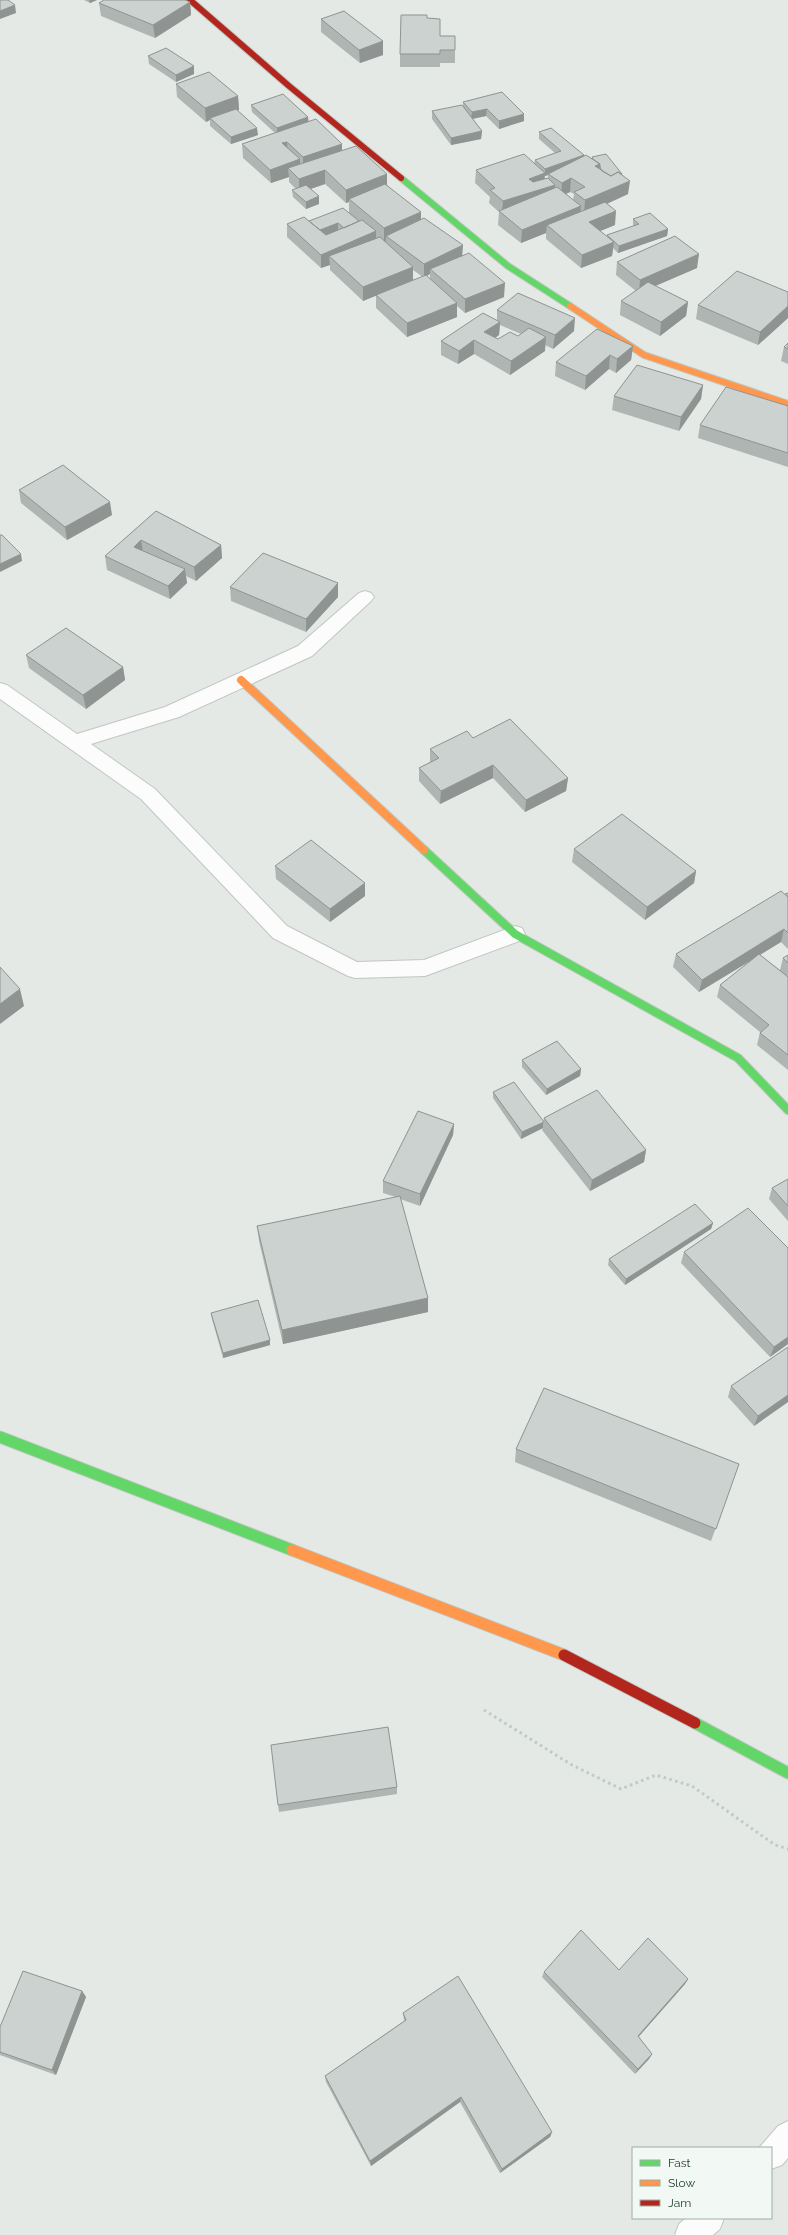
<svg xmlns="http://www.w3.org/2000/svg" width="788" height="2235" viewBox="0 0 788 2235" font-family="Raleway,sans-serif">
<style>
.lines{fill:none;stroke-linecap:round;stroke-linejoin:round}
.street-casing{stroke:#c1c6c3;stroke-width:2}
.fast-far2-casing{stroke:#bfc7c3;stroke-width:8}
.fast-far1-casing{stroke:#bfc7c3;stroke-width:10}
.fast-casing{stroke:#bfc7c3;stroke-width:13}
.slow-far2-casing{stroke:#bfc7c3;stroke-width:8}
.slow-far1-casing{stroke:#bfc7c3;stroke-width:10}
.slow-casing{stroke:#bfc7c3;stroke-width:13}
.jam-far1-casing{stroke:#bfc7c3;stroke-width:8}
.jam-casing{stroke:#bfc7c3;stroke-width:13}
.path{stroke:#c0cac4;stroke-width:3;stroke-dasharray:2.5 3.5;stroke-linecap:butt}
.street{fill:#fbfcfb;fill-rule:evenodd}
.fast-far2{stroke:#63d668;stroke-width:6}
.fast-far1{stroke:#63d668;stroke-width:8}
.fast{stroke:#63d668;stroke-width:11}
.slow-far2{stroke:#ff974d;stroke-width:6}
.slow-far1{stroke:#ff974d;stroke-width:8}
.slow{stroke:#ff974d;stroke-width:11}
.jam-far1{stroke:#b3261e;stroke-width:6}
.jam{stroke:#b3261e;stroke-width:11}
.wall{fill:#afb5b2;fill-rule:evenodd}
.shaded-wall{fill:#8f9391}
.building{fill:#ccd2cf;stroke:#8f9391}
</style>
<rect width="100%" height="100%" fill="#e4e9e6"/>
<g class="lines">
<defs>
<path id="street" d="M365 591 371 593 374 597 371 601 312 656 179 717 91 744 155 789 287 926 357 962 424 960 515 926 522 928 525 934 522 940 425 976 355 978 348 976 273 938 141 799 0 699V683L7 685 77 734 165 707 298 646 359 593Z
M788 2121V2158L782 2165 771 2169V2148H759L778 2126Z
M686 2218H724L720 2229 713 2235H675L679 2224Z"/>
<path id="fast-far2" d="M401 178 508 266 570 306"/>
<path id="fast-far1" d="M424 850 515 934 738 1058 788 1110"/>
<path id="fast" d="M0 1437 292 1550
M695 1723 788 1773"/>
<path id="slow-far2" d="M570 306 644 355 788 404"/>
<path id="slow-far1" d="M241 680 424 850"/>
<path id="slow" d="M292 1550 564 1655"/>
<path id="jam-far1" d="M190 0 289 86 401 178"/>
<path id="jam" d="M564 1655 695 1723"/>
</defs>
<use href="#street" class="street-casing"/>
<use href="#fast-far2" class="fast-far2-casing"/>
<use href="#fast-far1" class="fast-far1-casing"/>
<use href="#fast" class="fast-casing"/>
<use href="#slow-far2" class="slow-far2-casing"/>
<use href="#slow-far1" class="slow-far1-casing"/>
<use href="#slow" class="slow-casing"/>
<use href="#jam-far1" class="jam-far1-casing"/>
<use href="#jam" class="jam-casing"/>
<path class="path" d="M484 1710 572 1765 621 1789 656 1775 692 1786 775 1845 788 1849"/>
<use href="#street" class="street"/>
<use href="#fast-far2" class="fast-far2"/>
<use href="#fast-far1" class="fast-far1"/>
<use href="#fast" class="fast"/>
<use href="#slow-far2" class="slow-far2"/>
<use href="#slow-far1" class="slow-far1"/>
<use href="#slow" class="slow"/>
<use href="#jam-far1" class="jam-far1"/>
<use href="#jam" class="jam"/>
</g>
<path class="wall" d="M84 0H97L90 3Z
M190 2 191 15 155 38 101 16 99 3Z
M427 18 440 36 455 50V63H440V67H400V54Z
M321 19 383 41V55L360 63 321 32Z
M148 56 194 66V74L176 82 149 64Z
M176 84 238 96 239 110H237L258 135 231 144 210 126V120L206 122 177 97Z
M463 102 524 121 499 129 486 116 473 119 482 131 481 139 451 145 432 119V111L463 107Z
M251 105 308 117V122L342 151 387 185 421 220 462 256 504 297 465 313 457 306V317L407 337 376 308V295L363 301 330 270V265L321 268 287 237V224L309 221 349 213V202L346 203 325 184 310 189 319 204 306 209 293 197 292 190 296 189 289 182V177L271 183 243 158 242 144 275 133 252 112ZM413 270 423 277 413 280ZM430 274V279L427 276Z
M539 132 584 155V156L592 159V157L622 174 628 194 607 204 615 225 600 231 607 237V235L633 226V219L668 229 667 236 618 253 613 248 612 256 581 268 546 239V233L521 243 498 225 499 212 489 203 490 197 475 183 476 170 534 164 535 160 555 153 539 139ZM548 175V178L544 179 545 176ZM570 192 574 194 573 200 566 194Z
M617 262 697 268 655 286 688 302 686 316 660 336 620 315 621 301 636 291 616 275Z
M788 292V318L758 345 696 319 698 305Z
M497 310 574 331 553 349 545 345V351L510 375 474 354 458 364 441 355V341L497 320ZM500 325 521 334 518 336 498 339 495 338 499 335Z
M788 343V364L781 361 784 347Z
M633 346 631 360 616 373 609 369 585 390 555 376 556 362Z
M703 385 701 399 679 431 612 410 614 396Z
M788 406V467L698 438 700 425Z
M19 490 112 515 67 540 21 503Z
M156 511 221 545 222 558 196 581 186 576 187 583 170 599 107 570 105 556Z
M230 587 338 597 306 632 231 601Z
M26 655 123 667 125 680 86 709 29 668Z
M473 738 568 778 566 791 525 812 493 778 440 804 419 781V768L430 762V749Z
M574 849 696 871 694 883 645 920 572 862Z
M275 866 365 883V896L330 922 276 879Z
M788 893V949L781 942 760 955 780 970 783 958 788 955V1070L757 1045 760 1032 717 997 720 985 754 959 699 992 673 967 676 954Z
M522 1060 581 1069 580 1076 546 1095 522 1067Z
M493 1092 543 1122 544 1118 646 1150 644 1162 590 1191 542 1130 543 1128 521 1139 493 1098Z
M454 1124 453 1135 420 1206 400 1199 428 1298V1312L283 1344 259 1241 257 1226 396 1197 383 1193V1181Z
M788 1179V1221L769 1199 772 1188Z
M713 1223 711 1229 625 1285 608 1265 609 1259Z
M684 1252 788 1344 770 1357 681 1263Z
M211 1313 270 1345 223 1358 212 1319Z
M788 1347V1402L754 1426 728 1397 731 1386Z
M516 1449 739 1464 711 1541 515 1462Z
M397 1787V1794L279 1812 278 1805Z
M619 1970 688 1979 685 1984 638 2037 652 2054 649 2059 635 2074 542 1977 544 1972Z
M82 1991 86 1997 56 2075 0 2055V2027Z
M403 2013 552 2132 550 2137 500 2173 460 2102 371 2166 326 2082 325 2076 404 2021Z"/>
<path class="shaded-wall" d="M89 0H97L90 3Z
M190 2 191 15 155 38 153 25Z
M15 5 16 13 0 19V11Z
M383 41V55L360 63 359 50Z
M194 66V74L176 82V75Z
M238 96 239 110 211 120 210 118V120L206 122 205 108Z
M487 109 486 116 471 119 472 112Z
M524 114V121L499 129V121Z
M308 117 309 124 277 135V128Z
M257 128 258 135 231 144V137Z
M482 131 481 139 451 145V138Z
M287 142 288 156 282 143Z
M342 144V158L303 171V157Z
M584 155V163L548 174V175L545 176V169Z
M300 159V173L288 168 289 177 271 183 270 170Z
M600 164 599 177 595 166Z
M325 170V184L299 193V179Z
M545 173 544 187 528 192 529 179Z
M387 174V187L349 199V202L346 203V190Z
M571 178 570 192 561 196 562 183Z
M630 181 628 194 584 214 585 200Z
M555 185 554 199 502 214 503 201Z
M319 196V204L306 209V202Z
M581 206 580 219 547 225 546 233 521 243 522 230Z
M616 211 615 225 588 236 589 222Z
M421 212V226L386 236V241L384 242V228Z
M338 223V231L320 238V230Z
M668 229 667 236 618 253 619 246Z
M376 231V245L329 256 330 265 321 268V255Z
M614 242 612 256 581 268 582 255Z
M463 245 462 259 430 269V274L424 277V264Z
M699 254 697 268 639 293 640 280Z
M413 267V281L363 301V287Z
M505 283 504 297 465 313V299Z
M688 302 686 316 660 336 661 322Z
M457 303V317L407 337V323Z
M788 306V318L758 345 760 332Z
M575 318 574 331 553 349 555 335Z
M500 322 499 335 484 346V332Z
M546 337 545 351 510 375 511 361Z
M474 340V354L458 364 459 351Z
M633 346 631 360 616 373 617 359Z
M610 355 609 369 585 390 586 376Z
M703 385 701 399 679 431 681 417Z
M110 502 112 515 67 540 65 527Z
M141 540 143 553 134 547Z
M221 545 222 558 196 581 194 567Z
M21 554 22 561 0 572V564Z
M185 569 187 583 170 599 168 586Z
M338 583V597L306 632V619Z
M123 667 125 680 86 709 83 695Z
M493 765V778L440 804 441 791Z
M568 778 566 791 525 812 526 800Z
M696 871 694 883 645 920 647 907Z
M365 883V896L330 922V909Z
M784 929 781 942 699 992 702 980Z
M20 989 24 1006 0 1024V1004Z
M581 1069 580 1076 546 1095 547 1089Z
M543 1122V1128L521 1139 522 1132Z
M454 1124 453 1135 420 1206V1194Z
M646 1150 644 1162 590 1191 592 1180Z
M713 1223 711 1229 625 1285 626 1279Z
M428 1298V1312L283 1344 282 1330Z
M788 1337V1344L770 1357 774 1347Z
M270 1340V1345L223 1358V1353Z
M788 1395V1402L754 1426 758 1416Z
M688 1979 685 1984 635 2041 638 2036Z
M82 1991 86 1997 56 2075 52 2070Z
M652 2054 649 2059 635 2074 638 2069Z
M461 2097 460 2102 371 2166 370 2161Z
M552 2132 550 2137 500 2173 502 2169Z"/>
<path class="building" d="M0 0H8L15 5 0 11Z
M104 0H185L190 2 153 25 99 3Z
M344 11 383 41 359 50 321 19Z
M401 15H427V18L440 19V36H455V50H440V54H400Z
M166 48 194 66 176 75 148 56Z
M209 72 238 96 205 108 176 84Z
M502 92 524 114 499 121 487 109 472 112 463 102Z
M283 94 308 117 277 128 251 105Z
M462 105 482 131 451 138 432 111Z
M236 109 257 128 231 137 210 118Z
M316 119 342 144 303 157 287 142 282 143 300 159 270 170 242 144Z
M551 128 584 155 545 169 535 160 561 151 539 132Z
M356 146 387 174 346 190 325 170 299 179 288 168Z
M524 154 545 173 529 179 533 182 548 178 555 185 503 201 490 190 495 188 476 170Z
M606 154 622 174H621L618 172 611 176 602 171 600 167V164L594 160 592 157Z
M586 155 600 164 595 166 611 176 618 172 630 181 585 200 574 192 585 187 571 178 562 183 548 174Z
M385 184 421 212 384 228 349 199Z
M306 185 319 196 306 202 292 190Z
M557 187 581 206 522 230 499 211Z
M605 202 616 211 589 222 614 242 582 255 547 225Z
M343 208 359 221 344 228 338 223 320 230 309 221Z
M650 213 668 229 619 246 607 235 639 224 633 219Z
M304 217 326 235 362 220 376 231 321 255 287 224Z
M424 218 463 245 424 264 386 236Z
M675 236 699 254 640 280 617 262Z
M380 237 413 267 363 287 329 256Z
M469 253 505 283 465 299 430 269Z
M737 271 788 292V306L760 332 698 305Z
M426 275 457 303 407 323 376 295Z
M648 282 688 302 661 322 621 301Z
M518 293 575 318 555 335 497 310Z
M483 313 500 322 484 332 498 339 510 332 518 336 529 328 546 337 511 361 474 340 459 351 441 341Z
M597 329 633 346 617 359 610 355 586 376 556 362Z
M788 343V349L784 347Z
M637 365 703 385 681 417 614 396Z
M726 387 788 406V453L700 425Z
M63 465 110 502 65 527 19 490Z
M156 511 221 545 194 567 141 540 134 547 185 569 168 586 105 556Z
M0 535H2L21 554 0 564Z
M263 553 338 583 306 619 230 587Z
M66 628 123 667 83 695 26 655Z
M510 719 568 778 526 800 493 765 441 791 419 768 439 758 430 749 467 731 473 738Z
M622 814 696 871 647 907 574 849Z
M311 840 365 883 330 909 275 866Z
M781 891 788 897V933L784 929 702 980 676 954Z
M788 893V897L785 894Z
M759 954 788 977V1055L760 1033 769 1025 720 985Z
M788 955V963L783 958Z
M0 967 20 989 0 1004Z
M557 1041 581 1069 547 1089 522 1060Z
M514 1082 544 1122 522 1132 493 1092Z
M597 1090 646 1150 592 1180 544 1118Z
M418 1111 454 1124 420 1194 383 1181Z
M788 1179V1206L772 1188Z
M400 1196 428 1298 282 1330 257 1226Z
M695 1204 713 1223 626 1279 609 1259Z
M748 1208 788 1248V1337L774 1347 684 1252Z
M258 1300 270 1340 223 1353 211 1313Z
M788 1347V1395L758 1416 731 1386Z
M544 1388 739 1464 716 1529 516 1449Z
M388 1727 397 1787 278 1805 271 1745Z
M581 1930 619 1970 648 1938 688 1979 638 2036 652 2054 638 2069 544 1972Z
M23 1971 82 1991 52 2070 0 2052V2027Z
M458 1976 552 2132 502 2169 461 2097 370 2161 325 2076 406 2020 403 2013Z"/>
<rect x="632" y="2147" width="140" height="72" fill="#f2f9f4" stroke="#9eaea6"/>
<rect x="640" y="2160" width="20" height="6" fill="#63d668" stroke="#9eaea6"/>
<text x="668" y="2167" font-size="12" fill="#213e32">Fast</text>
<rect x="640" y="2180" width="20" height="6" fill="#ff974d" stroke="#9eaea6"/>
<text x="668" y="2187" font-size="12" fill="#213e32">Slow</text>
<rect x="640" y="2200" width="20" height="6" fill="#b3261e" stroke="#9eaea6"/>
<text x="668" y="2207" font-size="12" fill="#213e32">Jam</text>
</svg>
